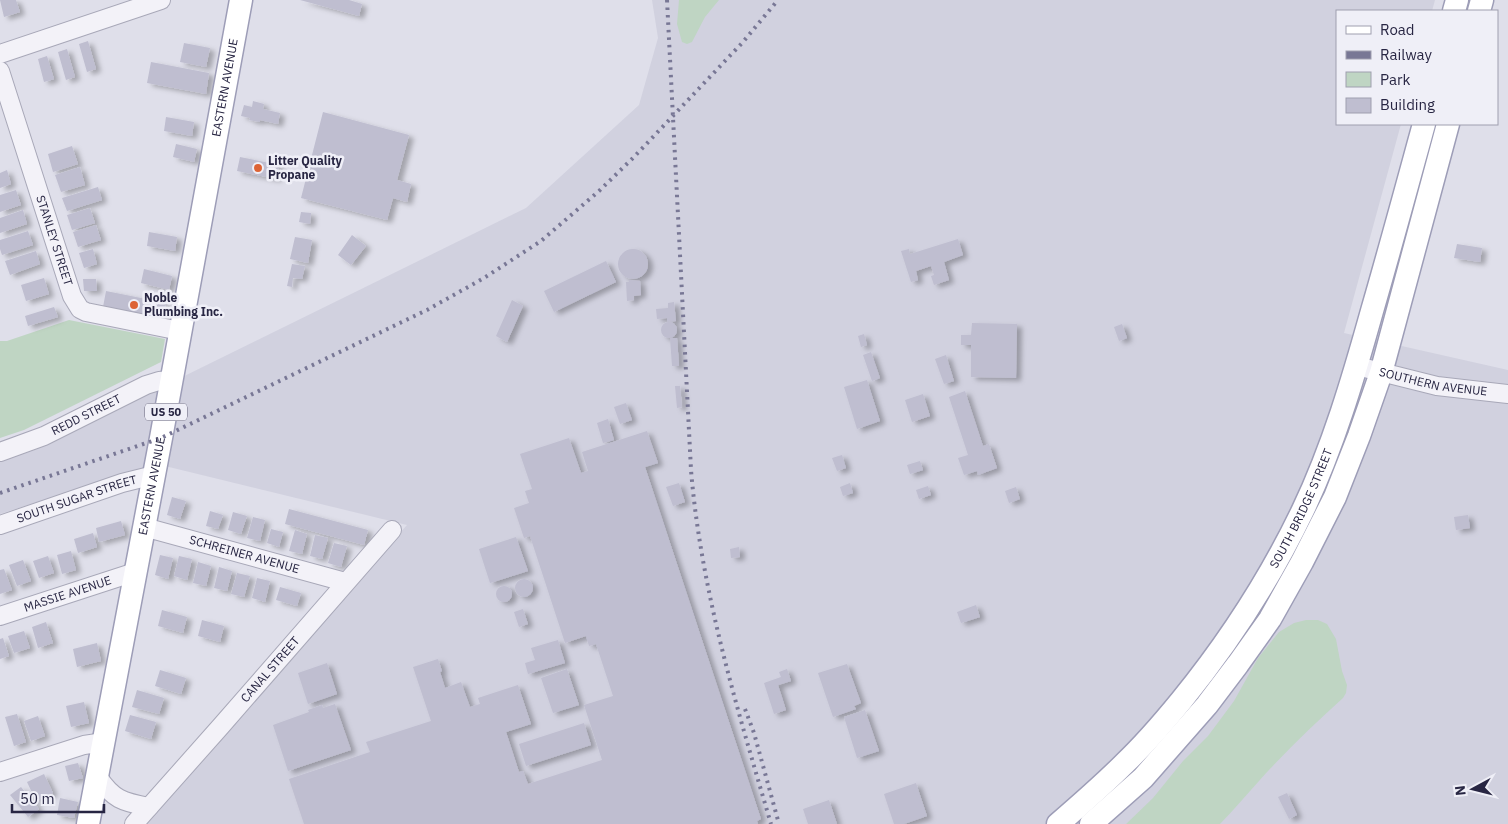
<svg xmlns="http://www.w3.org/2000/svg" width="1508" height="824" viewBox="0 0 1508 824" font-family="'IBM Plex Sans',sans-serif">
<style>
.built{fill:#d1d1df}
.green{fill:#bfd5c3}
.building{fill:#bfbed0;filter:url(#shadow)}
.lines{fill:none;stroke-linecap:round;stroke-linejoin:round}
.minor-casing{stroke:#a8a8b8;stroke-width:20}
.major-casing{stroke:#9d9db7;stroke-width:25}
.minor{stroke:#f3f2f8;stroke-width:18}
.major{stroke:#fff;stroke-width:22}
.rail{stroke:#787795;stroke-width:4;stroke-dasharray:2.5 5;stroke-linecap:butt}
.poi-dot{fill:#dd6335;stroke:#efeff7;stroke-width:2}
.labels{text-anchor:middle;stroke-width:5;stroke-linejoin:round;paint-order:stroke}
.shield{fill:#efeff7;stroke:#646279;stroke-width:1}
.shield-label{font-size:11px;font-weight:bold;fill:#282643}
.street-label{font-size:12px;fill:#282643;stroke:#efeff7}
.poi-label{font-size:12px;font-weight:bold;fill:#282643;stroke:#efeff7;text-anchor:start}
</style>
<defs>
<filter id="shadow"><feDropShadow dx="5" dy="3" stdDeviation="2.5" flood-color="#0004"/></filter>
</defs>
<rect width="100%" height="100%" fill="#dfdfea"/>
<path class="built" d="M652 0H1435L1432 11H1337V124H1401L1344 333 1508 370V824H140L407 525 169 467 142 468 0 514V461L32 451 526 208 639 105 658 38Z"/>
<path class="green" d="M679 0H719L705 17 692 42 687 44 682 42 677 24Z
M69 320 165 339 161 362 24 430 0 438V341H7Z
M1306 620H1318L1327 624 1336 639 1342 671 1347 685 1346 693 1343 698C1314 724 1285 752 1259 781 1246 795 1234 810 1220 824H1126L1153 798 1183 761 1208 736 1234 701 1258 658 1279 632 1294 623Z"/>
<path class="building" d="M0 0H16L20 12 4 17Z
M300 0H349L362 4 359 16Z
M88 41 96 69 87 72 79 44Z
M184 43 210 48 206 67 180 62Z
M67 49 75 77 66 80 58 52Z
M47 56 54 79 44 82 38 59Z
M151 62 209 73 206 94 147 83Z
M253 101 264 104 263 109 280 113 278 124 260 120V122L249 120 250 118 241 116 244 105 252 107Z
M323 112 409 135 397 180 411 184 407 202 393 198 387 220 301 198Z
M166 117 194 122 192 136 164 131Z
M176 144 197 149 194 162 173 157Z
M72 146 78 164 53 172 48 154Z
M240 157 279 165 276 179 237 171Z
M80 167 85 185 61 192 55 175Z
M7 170 11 184 0 188V173Z
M98 187 102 200 67 211 62 198Z
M16 190 21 205 0 212V195Z
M90 208 95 223 72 230 67 215Z
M23 210 27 224 0 233V218Z
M301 212 311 213 310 224 299 222Z
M96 225 101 240 78 247 73 232Z
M28 231 33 245 2 255 0 249V240Z
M149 232 177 237 175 251 147 246Z
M352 235 366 246 351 265 338 255Z
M295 237 312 240 308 263 290 259Z
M958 239 963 255 944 262 949 280 934 285 931 276 934 275 931 266 916 271 918 280 911 282 901 251 909 249 910 254Z
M1457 244 1482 248 1480 262 1454 258Z
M93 249 97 264 84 268 79 253Z
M618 264a15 15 0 1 1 30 0a15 15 0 1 1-30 0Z
M36 251 40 264 10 275 5 261Z
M606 261 616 282 554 312 544 291Z
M292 264 305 266 302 279 293 278 292 287 287 286Z
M144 269 172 276 169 290 141 283Z
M44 278 49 294 26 301 21 285Z
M83 279H96L97 291H84Z
M629 280 640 281 641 295 634 296V300L627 301 626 282H629Z
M106 291 166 303 163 318 103 307Z
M512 300 523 306 507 342 496 336Z
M674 302 676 321 667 322V318L657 319 656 309 668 308V303Z
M54 307 58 317 28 326 25 316Z
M661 330a8 8 0 1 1 16 0a8 8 0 1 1-16 0Z
M972 323 1017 324 1016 378 971 377V345H961V335H971Z
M1122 324 1127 338 1119 341 1114 327Z
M864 334 867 345 861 347 858 336Z
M670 338H677L679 366H672Z
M871 352 880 378 872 381 863 355Z
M946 355 954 381 944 384 935 359Z
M867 380 880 421 857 429 844 387Z
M675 386H680L682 407 677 408Z
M965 391 983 446 989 444 997 468 978 475 977 471 964 475 958 458 968 455 949 397Z
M923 394 930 416 912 422 905 400Z
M626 403 632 420 620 424 614 407Z
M608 419 614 440 603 443 597 423Z
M647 431 658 463 645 467 761 819 757 821 758 824H304L289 779 370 752 366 742 431 721 413 667 438 659 442 671 440 672 445 688 461 682 470 707 480 704 478 698 518 685 531 724 506 732 519 772 523 771 528 784 602 760 584 705 613 696 596 644 589 646 586 636 565 643 530 536 524 538 514 508 529 503 525 491 532 489 520 454 569 438 581 473 588 471 582 452Z
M842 455 846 468 837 471 832 458Z
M920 461 923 470 910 474 907 465Z
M679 483 685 502 673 506 666 487Z
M850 483 853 493 843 496 840 487Z
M928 486 931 495 919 499 916 490Z
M1016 487 1020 499 1009 503 1005 491Z
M172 497 186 501 180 519 167 515Z
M289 509 368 530 364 545 285 524Z
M210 511 223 515 218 529 206 526Z
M233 512 247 516 241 534 228 530Z
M1468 515 1470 528 1456 530 1454 517Z
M253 517 265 520 260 541 247 538Z
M121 521 125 535 99 542 96 528Z
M271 529 283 532 279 547 267 543Z
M295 530 307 534 302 554 289 551Z
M93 533 97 547 78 553 74 539Z
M315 535 328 538 322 559 310 556Z
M516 537 528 571 490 583 479 549Z
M334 543 347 546 341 567 328 563Z
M739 547 740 557 731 558 730 549Z
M71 551 76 570 62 574 57 555Z
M160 555 173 558 168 579 155 575Z
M48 556 54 573 39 578 33 561Z
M179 556 192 559 187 580 174 576Z
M23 560 31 581 17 586 9 565Z
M198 562 211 566 206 586 193 583Z
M219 567 232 571 227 591 214 588Z
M4 569 12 590 0 594V570Z
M237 573 250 576 244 597 231 594Z
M257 578 270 581 265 602 252 598Z
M515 588a9 9 0 1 1 18 0a9 9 0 1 1-18 0Z
M496 594a8 8 0 1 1 16 0a8 8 0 1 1-16 0Z
M280 587 301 593 297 606 276 600Z
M976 605 980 617 961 623 957 612Z
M523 609 528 624 519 627 514 612Z
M162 610 187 617 183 633 158 626Z
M202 620 224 626 220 642 198 636Z
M46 622 53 643 38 648 32 627Z
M24 631 30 648 14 653 8 636Z
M3 638 9 656 0 659V639Z
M558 640 565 663 528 674 525 663 535 660 531 648Z
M97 643 101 661 77 667 73 649Z
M327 663 337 694 308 704 298 673Z
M847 664 861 703 854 706 856 709 833 717 818 673Z
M567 669 579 705 553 713 541 678Z
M787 669 791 681 778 685 786 710 774 714 764 683 781 677 779 672Z
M160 670 186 678 181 694 155 686Z
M137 690 164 698 159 714 132 707Z
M84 702 89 723 71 727 66 706Z
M335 704 351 750 288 771 273 725 309 712 308 710 322 705 323 708Z
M865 710 879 751 857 758 844 717Z
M17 714 26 742 14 746 5 717Z
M130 715 156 722 151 739 125 731Z
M38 716 45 736 31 741 24 721Z
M584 723 591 745 526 766 519 744Z
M78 763 83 778 69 781 65 766Z
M44 774 53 793 36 801 27 782Z
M916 783 927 816 904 824H894L884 794Z
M21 787 39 809 28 817 10 795Z
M1287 793 1297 815 1289 819 1278 797Z
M60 798 78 802 74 818 57 815Z
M829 800 837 824H808L803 809Z"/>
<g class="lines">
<defs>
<g id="minor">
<path d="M0 54 161 0"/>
<path id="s1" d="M0 71 72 296 80 309 86 312 180 331"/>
<path id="s2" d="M1357 366 1437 386 1508 394"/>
<path id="s3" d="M0 452 44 436 146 385 159 381 171 380"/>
<path id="s4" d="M0 525 122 483 154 475"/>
<path id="s5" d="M144 527 345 582"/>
<path id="s6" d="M0 616 135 572"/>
<path d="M0 772 84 745 104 742"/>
<path d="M98 777C113 799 122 802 149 807"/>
<path id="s7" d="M134 824 221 726 392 530"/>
</g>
<g id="major">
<path d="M1454 11 1457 0"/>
<path d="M1479 11 1482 0"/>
<path id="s8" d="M88 824 161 438 241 0"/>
<path id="s9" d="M1058 824C1080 805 1103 785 1124 764 1144 745 1163 723 1181 701 1229 642 1270 579 1303 510 1333 447 1353 379 1372 311 1390 249 1407 186 1424 124"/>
<path d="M1091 824 1143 778 1207 705 1238 664 1270 619 1302 562 1335 497 1359 436 1381 373 1448 124"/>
</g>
</defs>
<use href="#minor" class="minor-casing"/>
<use href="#major" class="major-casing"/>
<use href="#minor" class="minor"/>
<use href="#major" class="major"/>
<path class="rail" d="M667 0 691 470C701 591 737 708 771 824
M0 493 161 438 427 310 484 278 541 241 599 191 634 157 743 42 778 0
M745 709 754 733 779 824"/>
</g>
<g class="poi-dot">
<circle cx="258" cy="168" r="5"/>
<circle cx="134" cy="305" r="5"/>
</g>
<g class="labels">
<rect class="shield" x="145" y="403.5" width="42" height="17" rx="4"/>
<g class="shield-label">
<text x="166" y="416">US 50</text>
</g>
<g class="street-label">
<text dy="4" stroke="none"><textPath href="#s8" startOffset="749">EASTERN AVENUE</textPath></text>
<text dy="4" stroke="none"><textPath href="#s1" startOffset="178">STANLEY STREET</textPath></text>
<text dy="4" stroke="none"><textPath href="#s2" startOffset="78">SOUTHERN AVENUE</textPath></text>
<text dy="4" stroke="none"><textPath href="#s3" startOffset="94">REDD STREET</textPath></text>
<text dy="4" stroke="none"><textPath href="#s8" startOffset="344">EASTERN AVENUE</textPath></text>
<text dy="4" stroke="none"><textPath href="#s4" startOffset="81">SOUTH SUGAR STREET</textPath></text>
<text dy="4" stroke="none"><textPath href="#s9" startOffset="402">SOUTH BRIDGE STREET</textPath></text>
<text dy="4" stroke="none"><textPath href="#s5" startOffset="104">SCHREINER AVENUE</textPath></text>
<text dy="4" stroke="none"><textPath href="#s6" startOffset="71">MASSIE AVENUE</textPath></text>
<text dy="4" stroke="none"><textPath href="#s7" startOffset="206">CANAL STREET</textPath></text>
</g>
<g class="poi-label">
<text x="268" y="165">Litter Quality<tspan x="268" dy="14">Propane</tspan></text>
<text x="144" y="302">Noble<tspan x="144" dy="14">Plumbing Inc.</tspan></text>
</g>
</g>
<rect x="1336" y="10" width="162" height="115" fill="#efeff7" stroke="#9f9faf"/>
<rect x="1346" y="26" width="25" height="8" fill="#ffffff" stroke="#9f9faf"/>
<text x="1380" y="35" font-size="15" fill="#282643">Road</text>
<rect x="1346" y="51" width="25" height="8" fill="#787795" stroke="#9f9faf"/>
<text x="1380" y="60" font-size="15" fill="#282643">Railway</text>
<rect x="1346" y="72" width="25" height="15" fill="#bfd5c3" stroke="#9f9faf"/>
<text x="1380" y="85" font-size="15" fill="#282643">Park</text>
<rect x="1346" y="98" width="25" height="15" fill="#bfbed0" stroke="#9f9faf"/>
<text x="1380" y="110" font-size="15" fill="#282643">Building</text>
<g transform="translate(1473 789) rotate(263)" stroke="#efeff7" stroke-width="4" paint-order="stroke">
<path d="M0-4L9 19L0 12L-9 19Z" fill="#282643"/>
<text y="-8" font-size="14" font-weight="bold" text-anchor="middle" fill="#282643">N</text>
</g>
<path d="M12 804v8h92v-8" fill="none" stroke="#282643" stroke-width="2.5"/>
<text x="20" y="804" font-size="15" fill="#282643" stroke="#efeff7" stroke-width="4" paint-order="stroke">50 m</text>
</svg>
